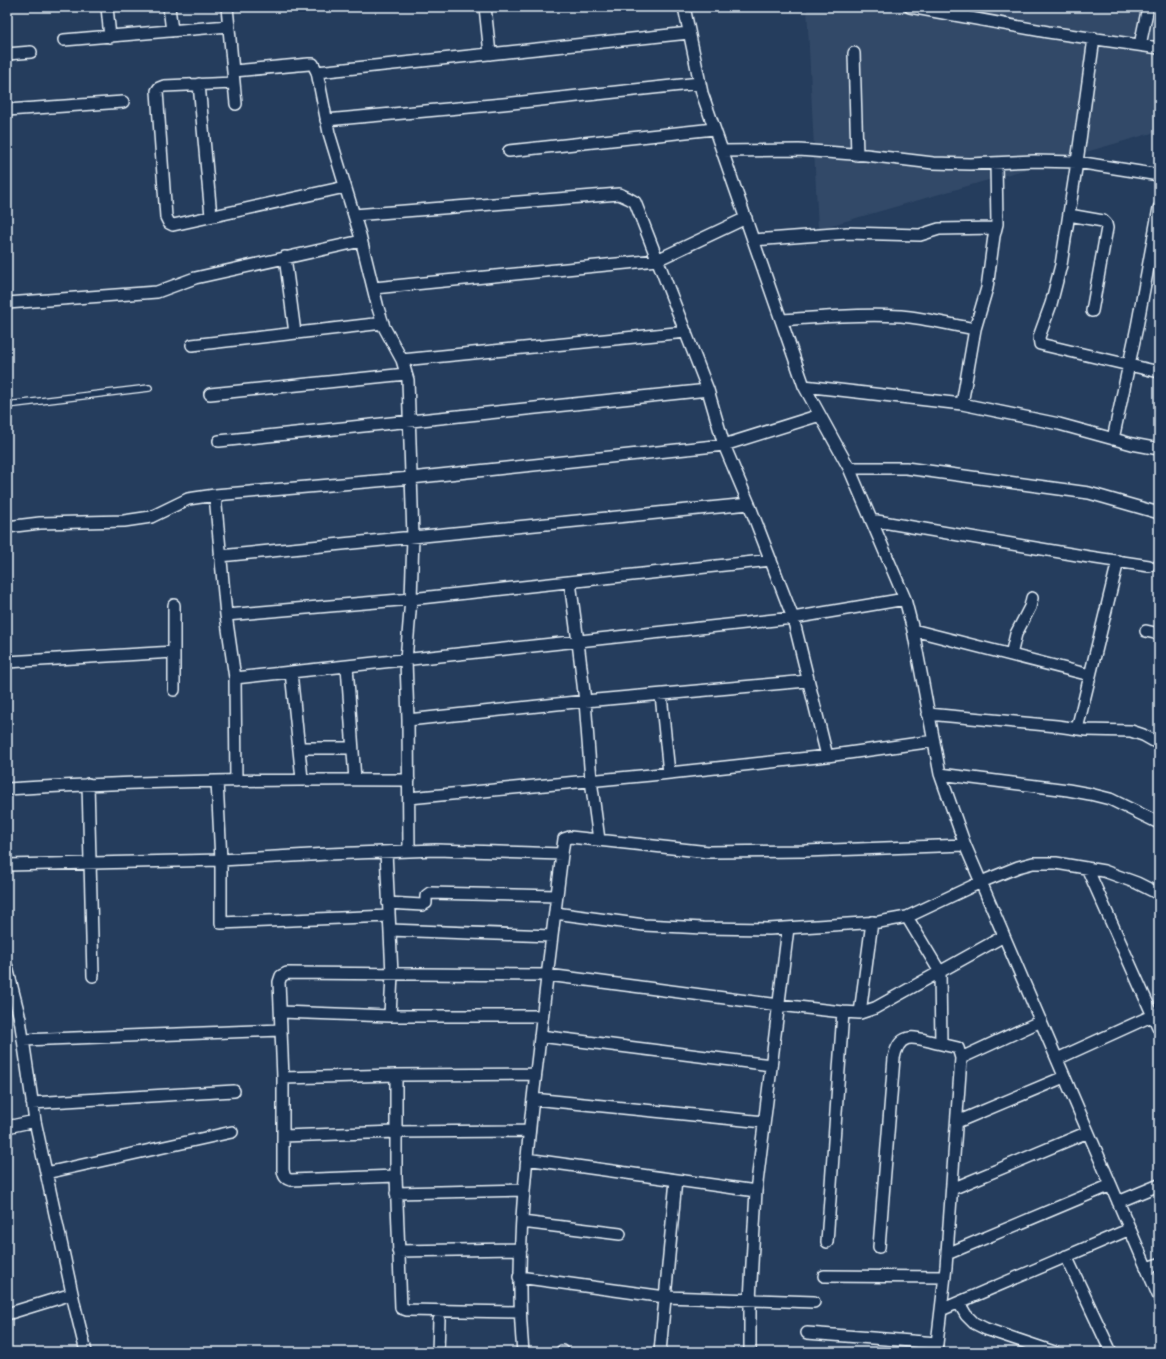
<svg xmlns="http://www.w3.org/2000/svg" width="1166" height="1359" viewBox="0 0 1166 1359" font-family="Kalam,sans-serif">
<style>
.built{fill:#334a68}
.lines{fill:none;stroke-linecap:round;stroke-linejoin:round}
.lane-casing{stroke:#e8f1f8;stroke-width:8}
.street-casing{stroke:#e8f1f8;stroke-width:14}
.lane{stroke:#1d3557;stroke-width:5.5}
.street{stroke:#1d3557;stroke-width:11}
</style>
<rect width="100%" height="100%" fill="#253d5d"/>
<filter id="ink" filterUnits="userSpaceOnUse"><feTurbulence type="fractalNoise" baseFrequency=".025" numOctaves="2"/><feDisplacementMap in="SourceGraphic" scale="8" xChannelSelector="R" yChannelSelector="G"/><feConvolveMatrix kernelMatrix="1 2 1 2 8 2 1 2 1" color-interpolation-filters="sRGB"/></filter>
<g filter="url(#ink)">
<path class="built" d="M807 7H1159V131L818 229Z"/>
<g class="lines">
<defs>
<path id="lane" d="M7 405 149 388"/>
<path id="street" d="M107 7 110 37
M169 7 172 31
M227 7 236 104
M485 7 490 54
M684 7 702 93 804 386 849 468 905 599 913 630 940 774 965 845 1159 1297
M910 7 1048 32 1159 48
M689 33 317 72 329 133 360 235 378 308 384 327 402 360 408 380 413 537 411 599 406 660 408 720 585 701 807 681
M1094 38 1077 162 1061 265 1051 304 1039 337 1040 344 1044 345 1159 372
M64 40 228 26
M1140 45 1148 7
M854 53 857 155
M7 54 31 52
M234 71 309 64H313L317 72
M234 83 164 86 159 88 157 91 166 217 169 223 173 225 345 187
M199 84 211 216
M7 110 123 102
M326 120 503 104 700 83
M509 151 714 129
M722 151 799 150 866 155 933 163 970 164 1034 161 1077 162 1159 175
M354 215 619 194 628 198 635 202 708 390 724 445 749 504 793 618 827 756
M1069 215 1103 221 1106 224 1107 228 1092 311
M753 240 847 233 920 235 939 229 996 228
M285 257 295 333
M374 288 657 260 746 218
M7 303 157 292 195 278 361 241
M781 320C821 317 861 314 901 316 926 318 951 325 975 329
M192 345 383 323
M402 360 686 332
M804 386 962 404 1059 424 1132 444 1159 449
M210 394 406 374
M962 404 975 329 987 288 994 236 997 224 996 163
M820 415 724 445 411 478 215 495 226 615 235 678 793 618 905 599
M1113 439 1137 327 1159 208
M219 441 708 390
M849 468H906L1089 493 1159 513
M871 520 1089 557 1149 566
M7 527 40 523 124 521 151 517 188 499 215 495
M220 556 749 504
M570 582 578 642 585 701 591 780 599 840
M174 605V690
M226 615 411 599 771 560
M913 630 1090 675
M1146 631 1159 634
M1011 655 1016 634 1030 607 1032 598
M7 662 174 652
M347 666 355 780
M291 672 302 779
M235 678 236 781
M661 695 669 773
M928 714 1057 726 1086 730 1131 731 1143 735 1159 744
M408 720 409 851
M1077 729 1118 561
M299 748H352
M940 774 1068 790 1090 794 1110 799 1159 823
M217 781 221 860V923L389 916
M88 784 93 976
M7 789C141 781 275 779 409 780
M409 798 651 775 827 756 934 741
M386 852 392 974 390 1016
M7 865 221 860 328 854 436 850 562 854 564 839 570 837 709 852 805 851 965 845
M1087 868 1159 1029
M388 903 422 905 426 903V896L430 893 557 896
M555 913 644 925 703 928 769 929 879 922 907 917 981 882 1018 867 1033 863H1056L1104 871 1137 883 1159 894
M907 917 940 972 941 1044 958 1048 961 1058 946 1267 936 1352
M390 930 552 936
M7 967 20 1019 35 1121 75 1307 86 1352
M281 1012 390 1016H542
M860 1013 872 922
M540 1036 771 1065
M23 1040 281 1030
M961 1058 1041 1021
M1057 1059 1158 1013
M396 1075 535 1074
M283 1078 396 1075V1176L401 1308 407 1310 520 1312
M533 1099 764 1122
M32 1103 234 1091
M957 1122 1064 1077
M7 1127 35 1121
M283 1136 396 1132 529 1131
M526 1159 756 1191
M46 1173 232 1132
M396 1176 291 1180C285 1179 284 1176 283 1170V1078L279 982 281 976 287 973 548 975 779 1005 843 1012 860 1013 875 1008 1004 936
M952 1189 1088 1132
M396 1193 524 1190
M1118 1202 1159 1185
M522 1222 620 1234
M827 1242 843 1012
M879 1247 894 1058C900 1028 918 1039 941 1044
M398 1251 521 1249
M947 1254 1111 1185
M1066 1256 1111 1352
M1147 1268 1159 1264
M824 1276 945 1277
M519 1277 665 1297 814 1302
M959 1303 966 1315 974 1323 986 1329 1054 1352
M941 1310 1130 1229
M7 1314 72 1294
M807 1333 937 1343
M562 1351V1352
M438 1352 439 1320
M523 1352C515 1267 524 1182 533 1098 542 1017 552 935 562 854
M660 1352 676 1180
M750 1352V1300L756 1191 788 928"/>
</defs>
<use href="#lane" class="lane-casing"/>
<use href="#street" class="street-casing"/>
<use href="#lane" class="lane"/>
<use href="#street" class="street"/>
</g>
</g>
<rect width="1166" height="1359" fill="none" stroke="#1d3557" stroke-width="24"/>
<rect x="12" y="12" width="1142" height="1335" fill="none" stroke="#e8f1f8" stroke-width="1.5" filter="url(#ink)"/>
</svg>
